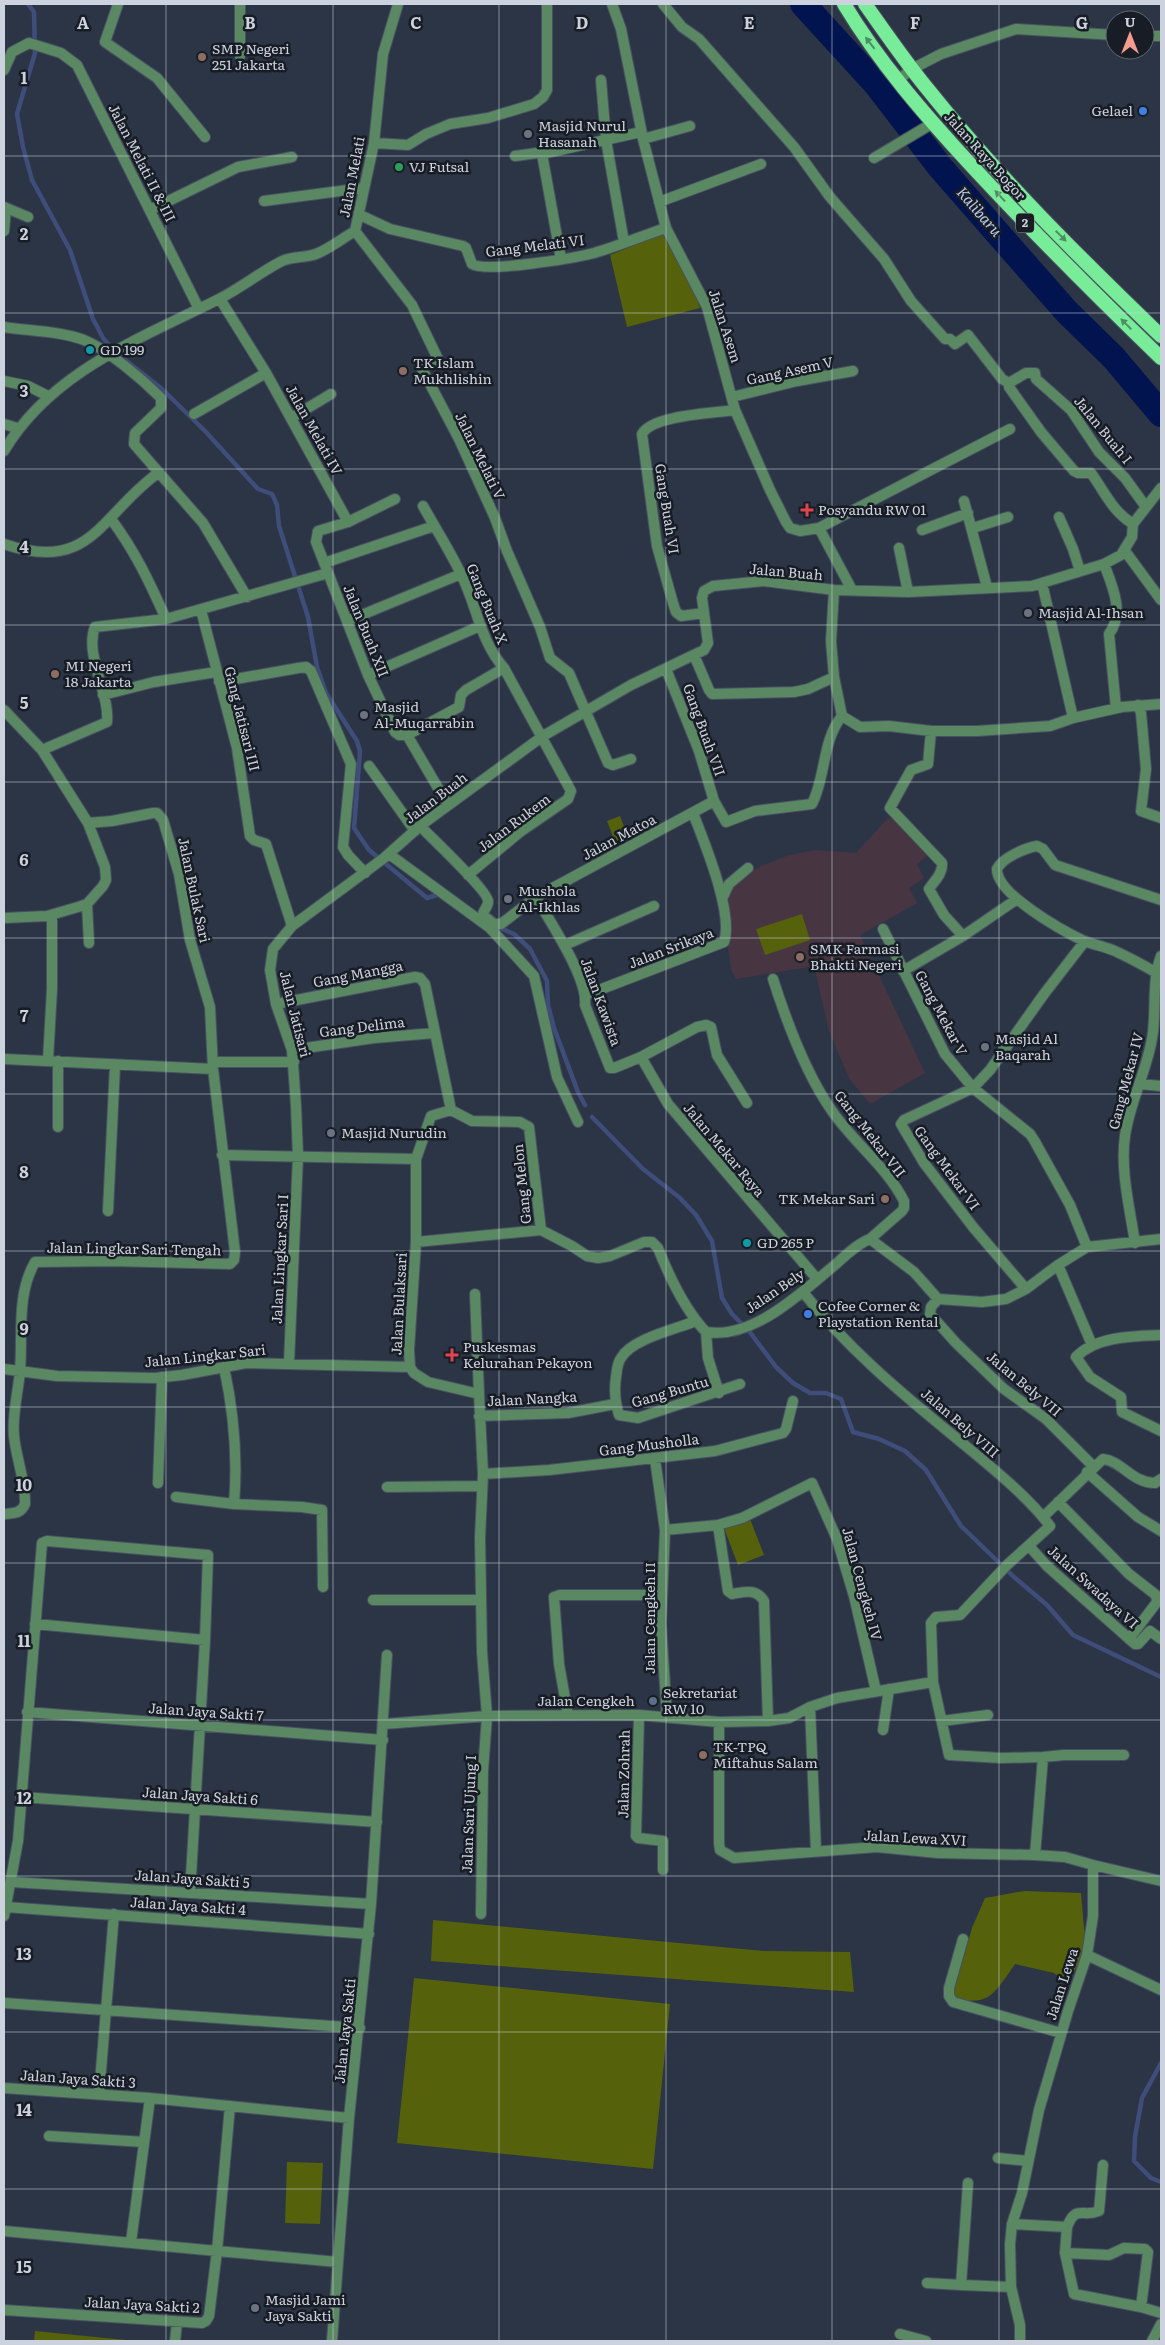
<svg xmlns="http://www.w3.org/2000/svg" width="1165" height="2345" viewBox="0 0 1165 2345" font-family="Literata,serif">
<style>
.education{fill:#473642}
.green{fill:#56610b}
.lines{fill:none;stroke-linecap:round;stroke-linejoin:round}
.stream{stroke:#3f4d7a;stroke-width:4.5}
.river{stroke:#02144f;stroke-width:26}
.minor-casing{stroke:#495161;stroke-width:12}
.trunk-casing{stroke:#495161;stroke-width:16}
.minor{stroke:#598863;stroke-width:10}
.trunk{stroke:#78ec98;stroke-width:14}
.oneway{fill:#4d8e64}
.grid{fill:none;stroke:#cdd3de;stroke-width:1;stroke-opacity:0.55}
.education-dot{fill:#8d6e63;stroke:#181c24;stroke-width:2}
.shop-dot{fill:#3f7fe0;stroke:#181c24;stroke-width:2}
.worship-dot{fill:#6b7280;stroke:#181c24;stroke-width:2}
.leisure-dot{fill:#2e9e5b;stroke:#181c24;stroke-width:2}
.culture-dot{fill:#0f9aa8;stroke:#181c24;stroke-width:2}
.health-dot{fill:#e0444e;stroke:#181c24;stroke-width:2}
.service-dot{fill:#5c6f8a;stroke:#181c24;stroke-width:2}
.labels{text-anchor:middle;stroke-width:5;stroke-linejoin:round;paint-order:stroke}
.shield{fill:#181c24;stroke:#979ca6;stroke-width:1}
.shield-label{font-size:12px;font-weight:bold;fill:#cdd3de}
.poi-label{font-size:14px;fill:#cdd3de;stroke:#181c24;text-anchor:start}
.street-label{font-size:14px;fill:#cdd3de;stroke:#181c24}
.water-label{font-size:15px;font-style:italic;fill:#b9ccf1;stroke:#181c24}
.grid-label{font-size:16px;text-anchor:middle;font-weight:bold;fill:#cdd3de;stroke:#181c24;stroke-width:5;stroke-linejoin:round;paint-order:stroke}
</style>
<rect width="100%" height="100%" fill="#2c3546"/>
<path class="education" d="M888 818 893 819 927 856 917 864 924 878 909 888 917 903 860 935 925 1073 870 1104 849 1078 829 1031 814 966 736 979 731 969 728 947 729 895 738 880 759 867 789 855 816 850 856 853Z"/>
<path class="green" d="M665 233 689 273 700 308 627 327 610 255Z
M620 816 628 837 615 842 607 821Z
M802 914 810 940 765 955 756 929Z
M750 1519 764 1555 738 1565 724 1528Z
M1024 1891 1081 1893 1086 1951 1067 1983 1054 1973 1015 1964C990 2000 990 2005 945 1998L963 1960 972 1928 985 1898Z
M433 1920 764 1951 850 1952 854 1992 431 1961Z
M414 1978 670 2004 653 2169 397 2143Z
M287 2162 323 2163 320 2224 285 2223Z
M35 2331 126 2340V2341H34Z"/>
<g class="lines">
<path class="stream" d="M28 4 34 12 35 53 17 114 23 147 32 180 70 250 93 319 103 338 114 351 161 388 205 431 258 489 272 494 277 505 279 526 308 617 317 667 326 693 357 741 360 751 354 828 369 850 427 898 437 895
M498 927 514 934 530 949 547 981 548 1005 554 1028 578 1092 585 1105
M592 1117 643 1169 680 1198 696 1215 712 1241 722 1298 732 1314 749 1331 776 1367 793 1383 810 1393H826L841 1399 853 1432 879 1439 905 1451 926 1470 961 1526 1014 1577 1047 1605 1073 1635 1161 1677
M1161 2063 1142 2098 1135 2137 1134 2161 1151 2178 1161 2182"/>
<path class="river" d="M803 4 877 85 940 167 1015 253 1067 312 1114 358 1161 414"/>
<defs>
<path id="minor" d="M118 4 105 42 157 78 205 137
M240 4V56
M612 4 621 29 643 139 666 228 707 307 735 410 770 490 786 522 790 528 800 531 819 528 852 590
M663 4 682 27 699 39 794 147 830 197 884 259 911 301 945 339H950L955 344 968 335 1002 379 1009 383
M1145 36H1161
M4 70 12 52 29 43 61 53 77 65 199 309
M601 80 606 140 624 242
M898 80 912 69 941 54 1016 29 1115 35
M643 139 690 126
M374 143 408 145 426 134 450 124 488 118 534 104 543 97 547 90V4
M542 154 561 259
M515 156 537 153 542 154 641 132
M874 158 933 123
M264 201 363 188
M659 202 761 164
M4 207 28 217
M150 210 238 167 292 157
M360 215 390 229 463 246 466 248 472 264C485 273 575 258 594 253 618 246 642 236 666 228
M4 231 6 208
M355 231 412 305 438 359 421 367 459 439 495 518 507 551 540 627 550 658 569 673 608 763 613 765 631 759
M220 299 266 373 348 522 318 531 316 542 368 675 395 732 399 735H407L448 805
M4 327C29 331 60 331 84 340 108 350 142 379 161 398V408L135 433 134 444 203 523 247 597
M4 381 28 386 48 396
M1009 383 1026 373H1035L1036 379 1071 410 1099 452 1125 478 1146 507
M1009 383V387L1041 432 1074 471 1078 473H1091C1105 492 1112 511 1133 524
M732 397 797 381 853 371
M194 414 266 373
M291 418 331 394
M4 424 17 428
M4 451C51 372 139 339 217 300 240 289 260 272 282 261 293 256 305 258 316 254 329 249 343 238 355 231L374 143 383 54 398 4
M964 501 987 587
M423 506C436 529 450 551 461 574 477 606 480 641 504 668L571 791 568 799 520 832 468 875
M1059 517 1073 549 1080 571
M111 519C135 551 150 583 166 619
M348 522 395 499
M819 528 1010 429
M973 528 1008 517
M922 530 968 513
M4 544C91 574 100 515 158 473
M899 548 908 592
M1125 551 1161 600
M324 563 434 526
M1104 564C1112 585 1125 613 1109 634L1116 708
M834 590 831 641 834 677 842 716
M201 610 237 748 250 836 254 840 266 844 292 926
M704 613 681 616 676 612 673 603 657 546 642 434C652 415 714 413 735 410
M347 621 461 574
M694 655 709 690 712 694 794 692 808 689 834 677
M666 669 699 751 714 801 726 822 755 811 812 804C826 777 822 740 842 716
M368 675 480 626
M219 682 298 668 306 667 311 671 351 764 343 847 348 855 365 873
M103 695 154 682 216 672
M1138 705 1141 713 1146 769 1141 811 1161 818
M4 710 42 750 88 823 112 821 153 813H157L163 820 179 874 190 940 210 1007 213 1069 235 1252 234 1260 230 1264 112 1261 35 1262C16 1295 23 1335 20 1371 18 1393 12 1414 14 1436 16 1458 26 1482 25 1504 21 1514 13 1513 4 1514
M842 716 860 727 889 726 931 731H977L1050 726 1073 718 1042 583
M1073 718 1122 707 1161 704
M931 731 928 764 911 770 890 808 942 863C943 874 934 881 929 889L944 915 963 936
M407 735 459 707 461 695 466 690 504 668
M42 750 107 722C110 694 84 654 95 627L166 619 328 573
M369 766 415 831
M420 826C430 836 488 891 488 901 489 906 483 910 483 915L494 924H501L536 897C550 922 588 978 585 1005L610 1068H614L641 1057 668 1104 817 1279
M389 854 490 928 534 976 557 1077 578 1122
M536 897 714 801
M722 899 729 884 748 868
M87 904 89 943
M4 918 47 916 78 907 87 904 103 886 106 880 105 867 88 823
M883 929 945 1054 973 1088 1030 1134 1034 1140 1070 1205 1087 1247
M565 945 654 906
M903 971 963 936 1017 899
M1155 972C1143 965 1130 958 1117 952 1107 947 1095 945 1084 941 1063 931 996 894 997 869 1002 858 1025 848 1037 846L1043 849 1055 865 1161 900
M773 979C787 1023 806 1074 832 1111 854 1143 886 1166 904 1201V1208L902 1211 870 1239
M586 995 724 942C734 913 704 842 693 813
M276 1004 415 977 420 978 425 984 451 1110 431 1116 416 1159V1242L409 1350 410 1367 414 1373 428 1382 479 1394 483 1474 480 1538 482 1652 487 1716 483 1771 481 1914
M292 1050 374 1038 435 1033
M641 1057 697 1027 706 1025 711 1027 717 1055 747 1103
M4 1059 213 1069
M48 1060 52 989V915
M58 1061V1127
M213 1062H294
M1139 1084 1161 1086
M451 1110 472 1121 520 1122 529 1127 541 1230
M222 1155 416 1159
M108 1211 115 1065
M416 1242 541 1230 572 1246 587 1256 598 1258 610 1256 644 1242H652L658 1248C669 1276 684 1309 706 1332 753 1340 802 1292 836 1264 846 1255 857 1244 870 1239L914 1272 938 1299 982 1302 1006 1299 1026 1289 1058 1265 1087 1247 1161 1239
M1135 1243C1130 1209 1120 1170 1125 1136 1130 1100 1149 1067 1153 1032 1156 1006 1152 980 1161 956
M1058 1265 1092 1345
M1026 1289 973 1227 924 1163 901 1124 904 1120 973 1088 990 1070 1044 994 1085 941
M803 1292C846 1347 901 1393 955 1437 985 1462 1027 1495 1050 1526L1007 1565 960 1615 936 1617 931 1623 933 1682 949 1755 1002 1758 1043 1757 1035 1855 1065 1857 1093 1865V1916L1087 1955 1068 2011 1039 2110 1022 2193 1012 2224 1010 2244 1011 2287 1020 2325V2341
M475 1294 479 1394
M938 1299 931 1307 930 1314 956 1343 1004 1389 1046 1419 1093 1466
M696 1321C676 1329 631 1339 621 1358 617 1363 617 1371 616 1377 614 1390 615 1402 619 1415L638 1418 740 1384
M706 1332 708 1358 719 1393
M1161 1335C1134 1336 1096 1336 1076 1357L1090 1377 1121 1397 1122 1412 1161 1431
M289 1363 298 1156 296 1106 292 1050 276 1004 270 970 273 949 292 926 384 858 420 826 543 736 631 685 704 650 708 643 702 598 704 591 713 586 764 581 834 590 908 592 1032 586 1104 564 1121 555 1132 537 1133 524 1161 488
M224 1367C234 1413 238 1456 234 1504L302 1507 322 1510 323 1587
M4 1369 57 1376 155 1378 182 1375 246 1363 410 1367
M479 1416 568 1413 615 1404
M655 1459 665 1530
M1087 1472 1138 1517 1161 1531
M483 1474 549 1470 715 1451 783 1433 786 1429 793 1401
M158 1483 162 1377
M387 1487 482 1486
M176 1497 234 1504
M1058 1502 1129 1574 1156 1595 1157 1602 1129 1639
M1043 1517 1103 1459C1122 1461 1132 1483 1155 1483L1161 1479
M718 1525 728 1591 732 1594C745 1592 756 1588 764 1601L768 1721
M1029 1546 1047 1566 1135 1644H1138L1150 1631 1161 1639
M373 1600H481
M35 1624 205 1640
M810 1707 816 1851
M27 1712 383 1740
M568 1715 559 1664 554 1597 560 1595H661
M639 1715 636 1836 638 1838 663 1841V1870
M667 1717 661 1624 665 1530 718 1525 742 1518 812 1483 837 1539 854 1596 876 1691
M942 1721 988 1715
M719 1722V1843L720 1850 734 1858 877 1847 938 1853 1035 1855
M384 1724 487 1716 639 1715 719 1722 768 1721 789 1718 810 1707 837 1698 933 1682
M883 1730 889 1689
M1043 1757 1064 1755H1124
M21 1797 377 1822
M1093 1865 1161 1881
M12 1882 371 1904
M6 1907 369 1934
M4 1916 18 1841 42 1543 47 1541 208 1555 205 1640 190 1893
M963 1939 949 1988V1996L953 2002 1061 2033
M1087 1955 1161 1990
M4 2003 360 2028
M4 2088 150 2098 349 2118
M99 2094 114 1914
M49 2136 144 2142
M998 2158 1028 2161
M968 2183 961 2285 1011 2287
M1012 2224 1067 2227 1065 2253 1074 2294 1141 2307
M1067 2227C1076 2204 1082 2218 1099 2211L1103 2165
M4 2231 217 2251 230 2106
M131 2242 150 2098
M1065 2253 1109 2255 1124 2248 1145 2249 1148 2252 1141 2307 1161 2313
M927 2283 961 2285
M4 2310 202 2323 206 2321 209 2316 217 2251 338 2262
M900 2334 926 2341
M175 2341 177 2322
M332 2341 349 2118 371 1904 387 1655
M1152 2341 1161 2324"/>
<path id="trunk" d="M844 4C879 62 924 114 970 164 1032 231 1096 295 1161 358
M865 4C885 32 904 60 926 87 997 176 1079 257 1161 336"/>
</defs>
<use href="#minor" class="minor-casing"/>
<use href="#trunk" class="trunk-casing"/>
<use href="#minor" class="minor"/>
<use href="#trunk" class="trunk"/>
</g>
<defs><path id="oneway-solid" d="M-6-.8H1V-3.2L6.5 0L1 3.2V.8H-6Z" transform="scale(1.25)"/></defs>
<g class="oneway">
<use href="#oneway-solid" transform="translate(870 43) rotate(-128)"/>
<use href="#oneway-solid" transform="translate(1000 196) rotate(-133)"/>
<use href="#oneway-solid" transform="translate(1061 236) rotate(45)"/>
<use href="#oneway-solid" transform="translate(1126 324) rotate(-135)"/>
</g>
<path class="grid" d="M166 4V2341M333 4V2341M499 4V2341M666 4V2341M832 4V2341M999 4V2341M4 156H1161M4 313H1161M4 469H1161M4 625H1161M4 782H1161M4 938H1161M4 1094H1161M4 1251H1161M4 1407H1161M4 1563H1161M4 1720H1161M4 1876H1161M4 2032H1161M4 2189H1161"/>
<g class="education-dot">
<circle cx="202" cy="57" r="5"/>
<circle cx="403" cy="371" r="5"/>
<circle cx="55" cy="674" r="5"/>
<circle cx="800" cy="957" r="5"/>
<circle cx="885" cy="1199" r="5"/>
<circle cx="703" cy="1755" r="5"/>
</g>
<g class="shop-dot">
<circle cx="1143" cy="111" r="5"/>
<circle cx="808" cy="1314" r="5"/>
</g>
<g class="worship-dot">
<circle cx="528" cy="134" r="5"/>
<circle cx="1028" cy="613" r="5"/>
<circle cx="364" cy="715" r="5"/>
<circle cx="508" cy="899" r="5"/>
<circle cx="985" cy="1047" r="5"/>
<circle cx="331" cy="1133" r="5"/>
<circle cx="255" cy="2308" r="5"/>
</g>
<circle class="leisure-dot" cx="399" cy="167" r="5"/>
<g class="culture-dot">
<circle cx="90" cy="350" r="5"/>
<circle cx="747" cy="1243" r="5"/>
</g>
<g class="health-dot">
<path d="M804.5 502.5h5v5h5v5h-5v5h-5v-5h-5v-5h5z"/>
<path d="M449.5 1347.5h5v5h5v5h-5v5h-5v-5h-5v-5h5z"/>
</g>
<circle class="service-dot" cx="653" cy="1701" r="5"/>
<g class="labels">
<rect class="shield" x="1016" y="213.5" width="18" height="19" rx="4"/>
<g class="shield-label">
<text x="1025" y="227">2</text>
</g>
<g class="poi-label">
<text x="212" y="54">SMP Negeri<tspan x="212" dy="16">251 Jakarta</tspan></text>
<text x="1133" y="116" text-anchor="end">Gelael</text>
<text x="538" y="131">Masjid Nurul<tspan x="538" dy="16">Hasanah</tspan></text>
<text x="409" y="172">VJ Futsal</text>
<text x="100" y="355">GD 199</text>
<text x="413" y="368">TK Islam<tspan x="413" dy="16">Mukhlishin</tspan></text>
<text x="818" y="515">Posyandu RW 01</text>
<text x="1038" y="618">Masjid Al-Ihsan</text>
<text x="65" y="671">MI Negeri<tspan x="65" dy="16">18 Jakarta</tspan></text>
<text x="374" y="712">Masjid<tspan x="374" dy="16">Al-Muqarrabin</tspan></text>
<text x="518" y="896">Mushola<tspan x="518" dy="16">Al-Ikhlas</tspan></text>
<text x="810" y="954">SMK Farmasi<tspan x="810" dy="16">Bhakti Negeri</tspan></text>
<text x="995" y="1044">Masjid Al<tspan x="995" dy="16">Baqarah</tspan></text>
<text x="341" y="1138">Masjid Nurudin</text>
<text x="875" y="1204" text-anchor="end">TK Mekar Sari</text>
<text x="757" y="1248">GD 265 P</text>
<text x="818" y="1311">Cofee Corner &amp;<tspan x="818" dy="16">Playstation Rental</tspan></text>
<text x="463" y="1352">Puskesmas<tspan x="463" dy="16">Kelurahan Pekayon</tspan></text>
<text x="663" y="1698">Sekretariat<tspan x="663" dy="16">RW 10</tspan></text>
<text x="713" y="1752">TK-TPQ<tspan x="713" dy="16">Miftahus Salam</tspan></text>
<text x="265" y="2305">Masjid Jami<tspan x="265" dy="16">Jaya Sakti</tspan></text>
</g>
<g class="street-label">
<text transform="translate(985 156) rotate(48)" y="5">Jalan Raya Bogor</text>
<text transform="translate(142 163) rotate(63)" y="5">Jalan Melati II &amp; III</text>
<text transform="translate(352 177) rotate(-79)" y="5">Jalan Melati</text>
<text transform="translate(535 246) rotate(-7)" y="5">Gang Melati VI</text>
<text transform="translate(725 326) rotate(72)" y="5">Jalan Asem</text>
<text transform="translate(790 371) rotate(-12)" y="5">Gang Asem V</text>
<text transform="translate(314 430) rotate(61)" y="5">Jalan Melati IV</text>
<text transform="translate(1103 430) rotate(51)" y="5">Jalan Buah I</text>
<text transform="translate(480 456) rotate(64)" y="5">Jalan Melati V</text>
<text transform="translate(667 509) rotate(81)" y="5">Gang Buah VI</text>
<text transform="translate(786 572) rotate(5)" y="5">Jalan Buah</text>
<text transform="translate(487 604) rotate(68)" y="5">Gang Buah X</text>
<text transform="translate(366 631) rotate(68)" y="5">Jalan Buah XII</text>
<text transform="translate(242 719) rotate(76)" y="5">Gang Jatisari III</text>
<text transform="translate(704 730) rotate(70)" y="5">Gang Buah VII</text>
<text transform="translate(436 798) rotate(-37)" y="5">Jalan Buah</text>
<text transform="translate(514 823) rotate(-37)" y="5">Jalan Rukem</text>
<text transform="translate(619 837) rotate(-28)" y="5">Jalan Matoa</text>
<text transform="translate(194 890) rotate(78)" y="5">Jalan Bulak Sari</text>
<text transform="translate(671 948) rotate(-21)" y="5">Jalan Srikaya</text>
<text transform="translate(358 974) rotate(-11)" y="5">Gang Mangga</text>
<text transform="translate(601 1002) rotate(70)" y="5">Jalan Kawista</text>
<text transform="translate(941 1013) rotate(62)" y="5">Gang Mekar V</text>
<text transform="translate(295 1014) rotate(76)" y="5">Jalan Jatisari</text>
<text transform="translate(362 1027) rotate(-7)" y="5">Gang Delima</text>
<text transform="translate(1126 1081) rotate(-75)" y="5">Gang Mekar IV</text>
<text transform="translate(870 1134) rotate(52)" y="5">Gang Mekar VII</text>
<text transform="translate(724 1150) rotate(50)" y="5">Jalan Mekar Raya</text>
<text transform="translate(947 1168) rotate(54)" y="5">Gang Mekar VI</text>
<text transform="translate(522 1184) rotate(-96)" y="5">Gang Melon</text>
<text transform="translate(134 1249) rotate(1)" y="5">Jalan Lingkar Sari Tengah</text>
<text transform="translate(280 1259) rotate(-87)" y="5">Jalan Lingkar Sari I</text>
<text transform="translate(775 1291) rotate(-34)" y="5">Jalan Bely</text>
<text transform="translate(399 1304) rotate(-87)" y="5">Jalan Bulaksari</text>
<text transform="translate(205 1356) rotate(-6)" y="5">Jalan Lingkar Sari</text>
<text transform="translate(1024 1384) rotate(40)" y="5">Jalan Bely VII</text>
<text transform="translate(670 1392) rotate(-16)" y="5">Gang Buntu</text>
<text transform="translate(532 1399) rotate(-3)" y="5">Jalan Nangka</text>
<text transform="translate(960 1423) rotate(41)" y="5">Jalan Bely VIII</text>
<text transform="translate(649 1445) rotate(-7)" y="5">Gang Musholla</text>
<text transform="translate(862 1584) rotate(75)" y="5">Jalan Cengkeh IV</text>
<text transform="translate(1093 1587) rotate(42)" y="5">Jalan Swadaya VI</text>
<text transform="translate(650 1618) rotate(-90)" y="5">Jalan Cengkeh II</text>
<text x="586" y="1706">Jalan Cengkeh</text>
<text transform="translate(206 1712) rotate(4)" y="5">Jalan Jaya Sakti 7</text>
<text transform="translate(624 1774) rotate(-89)" y="5">Jalan Zohrah</text>
<text transform="translate(200 1796) rotate(4)" y="5">Jalan Jaya Sakti 6</text>
<text transform="translate(469 1814) rotate(-88)" y="5">Jalan Sari Ujung I</text>
<text transform="translate(915 1838) rotate(3)" y="5">Jalan Lewa XVI</text>
<text transform="translate(192 1879) rotate(4)" y="5">Jalan Jaya Sakti 5</text>
<text transform="translate(188 1906) rotate(4)" y="5">Jalan Jaya Sakti 4</text>
<text transform="translate(1062 1984) rotate(-72)" y="5">Jalan Lewa</text>
<text transform="translate(345 2031) rotate(-84)" y="5">Jalan Jaya Sakti</text>
<text transform="translate(78 2079) rotate(4)" y="5">Jalan Jaya Sakti 3</text>
<text transform="translate(142 2305) rotate(3)" y="5">Jalan Jaya Sakti 2</text>
</g>
<g class="water-label">
<text transform="translate(979 212) rotate(49)" y="5">Kalibaru</text>
</g>
</g>
<g class="grid-label">
<text x="83" y="29">A</text>
<text x="250" y="29">B</text>
<text x="416" y="29">C</text>
<text x="582" y="29">D</text>
<text x="749" y="29">E</text>
<text x="915" y="29">F</text>
<text x="1082" y="29">G</text>
<text x="24" y="84">1</text>
<text x="24" y="240">2</text>
<text x="24" y="397">3</text>
<text x="24" y="553">4</text>
<text x="24" y="709">5</text>
<text x="24" y="866">6</text>
<text x="24" y="1022">7</text>
<text x="24" y="1178">8</text>
<text x="24" y="1335">9</text>
<text x="24" y="1491">10</text>
<text x="24" y="1647">11</text>
<text x="24" y="1804">12</text>
<text x="24" y="1960">13</text>
<text x="24" y="2116">14</text>
<text x="24" y="2273">15</text>
</g>
<rect width="1165" height="2345" fill="none" stroke="#cdd3de" stroke-width="10"/>
<g transform="translate(1130 35)"><circle r="24" fill="#181c24" stroke="#60656e"/>
<path d="M0-4L9 19L0 12L-9 19Z" fill="#f59c92"/>
<text y="-8" font-size="14" font-weight="bold" text-anchor="middle" fill="#cdd3de">U</text>
</g>
</svg>
